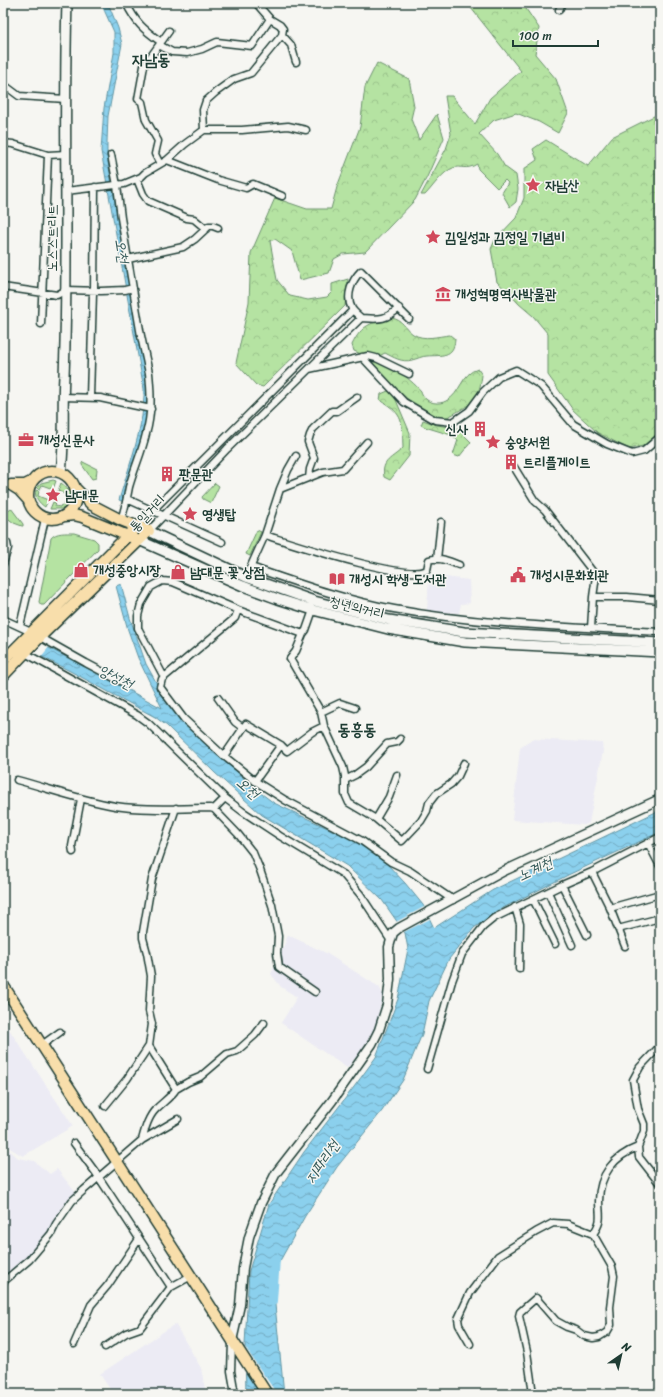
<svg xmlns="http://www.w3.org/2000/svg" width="663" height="1397" viewBox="0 0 663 1397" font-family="Sriracha,'Poor Story',sans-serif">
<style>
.built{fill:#ecebf4}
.green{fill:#b5e3a2;stroke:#6a906b}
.forest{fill:url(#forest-crowns);stroke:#6a906b}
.water{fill:url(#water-waves);stroke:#6095a3}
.pier{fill:#f6f6f2}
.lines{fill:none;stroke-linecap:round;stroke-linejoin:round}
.river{stroke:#8bd0ed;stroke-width:10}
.minor-casing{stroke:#1f3d34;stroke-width:9}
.tertiary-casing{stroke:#1f3d34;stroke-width:11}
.secondary-casing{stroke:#1f3d34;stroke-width:12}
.primary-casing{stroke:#1f3d34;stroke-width:13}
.minor{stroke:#f6f6f2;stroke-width:6}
.tertiary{stroke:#f6f6f2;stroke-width:8}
.secondary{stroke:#f6f6f2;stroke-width:9}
.primary{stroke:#f8deab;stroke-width:10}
.labels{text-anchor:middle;stroke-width:3;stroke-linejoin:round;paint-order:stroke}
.poi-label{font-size:14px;font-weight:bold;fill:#1f3d34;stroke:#f6f6f2;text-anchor:start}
.street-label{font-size:14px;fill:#1f3d34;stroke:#f6f6f2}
.water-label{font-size:15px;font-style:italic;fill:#355a59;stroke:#f6f6f2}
.quarter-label{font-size:16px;font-weight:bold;fill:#1f3d34;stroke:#f6f6f2}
</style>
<defs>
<pattern id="forest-crowns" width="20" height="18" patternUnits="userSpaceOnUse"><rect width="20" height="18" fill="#b5e3a2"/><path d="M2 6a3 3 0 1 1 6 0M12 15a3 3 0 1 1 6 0" fill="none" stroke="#9bc48c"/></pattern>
<pattern id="water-waves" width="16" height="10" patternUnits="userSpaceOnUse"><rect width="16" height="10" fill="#8bd0ed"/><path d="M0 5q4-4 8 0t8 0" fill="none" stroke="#71aac1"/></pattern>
</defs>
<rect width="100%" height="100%" fill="#f6f6f2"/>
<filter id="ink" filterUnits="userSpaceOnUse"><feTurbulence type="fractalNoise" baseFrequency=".025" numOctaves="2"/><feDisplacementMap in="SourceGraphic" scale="8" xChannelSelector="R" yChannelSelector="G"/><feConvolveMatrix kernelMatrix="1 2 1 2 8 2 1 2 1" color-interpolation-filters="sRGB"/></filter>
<g filter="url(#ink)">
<path class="built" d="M429 575 469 580 470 603 461 604 459 613 427 611Z
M533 739 602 743 603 751 589 823 585 825 512 820 520 748Z
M288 935 326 953 379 987 383 994 376 1025 363 1049 347 1068 281 1023 297 997 281 987 271 974 281 953Z
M3 1020 73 1126 23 1156 3 1144Z
M8 1149 18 1158 34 1161 50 1174 57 1169 76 1193 47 1236 25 1260 3 1281V1153Z
M175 1324 201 1368 206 1394H113L100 1374Z"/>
<path class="green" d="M83 462 97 469 96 478 92 479 82 465V463Z
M53 480 56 481 53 489 42 485 40 489 37 488 41 483Z
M61 483C67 487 72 494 70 501L66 499 67 495 58 491Z
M215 483 219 486 211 503 203 499 202 497Z
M36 490 39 491 38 496 48 500 45 507C39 503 34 497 36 490Z
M53 502 56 503 55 506 60 507 61 505 63 506 65 502 69 504 63 509H50Z
M11 508 23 524V526H22L14 523 6 517V512Z
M257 530 261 532 250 556 246 554Z
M74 533 94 539 98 543V549L44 605H41L39 602 51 538C56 532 66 533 74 533Z"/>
<path class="forest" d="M467 3H522L539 28 535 54 556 79 568 113 558 133 539 122 516 113 494 120 479 134 497 154 505 167 516 175 518 189 516 202 510 207 502 193 508 183 505 180 497 188 478 169 477 164C466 171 461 165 453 168 442 172 433 187 425 195H421L446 149 451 134 445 96H452L475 124 490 98 521 71Z
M377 63 409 79 414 106 411 119 419 140 437 114 444 138 427 177 415 200 365 252 343 254 334 259 329 273 300 280 292 251 275 239 270 241 277 280 290 296 308 300 327 297 332 292V284L348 279 345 306 263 387 256 385 236 363 249 302 251 253 275 198 307 209H331L337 187 360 127 365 87Z
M660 113 658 137 660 138V321L657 323 660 329V432L643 446 629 449 598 433 573 410 548 375V334L533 316 519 304 506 290 497 282 491 249 495 240 516 218 524 198V169L537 160 533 149 546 140 588 166 612 137Z
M391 318C404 320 404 328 413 334 424 341 438 336 450 335L455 339C454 358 441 355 427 356 422 356 417 359 412 360 402 363 393 357 385 353L379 356 361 354 354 351 352 345C362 324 371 323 391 318Z
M377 361C384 365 393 368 400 372 406 377 416 385 421 391 421 392 423 396 424 397 428 403 439 405 446 401 461 394 461 373 478 369L482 375C480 391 477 401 462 409 455 413 447 419 439 418 437 417 434 415 431 414 408 403 392 385 375 367L373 363Z
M388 391 392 393 396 400 410 433 409 456 390 480 384 477C381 460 392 459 403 448 402 422 405 415 380 400L381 394Z
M423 420 437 425 462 429 463 430 462 433 471 442 459 457 453 455 458 440 451 435 425 427 421 425Z"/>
<path class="water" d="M101 3H108L118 28 122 44 108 116 107 142V156L148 389V412L144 433 124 502 119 500C129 466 145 424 144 389L101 151 104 108 114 53V32Z
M121 584 130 618 146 664 161 691 180 718 254 788 274 803 351 839 375 854 387 864 405 883 423 905 434 928 493 890 660 810V832L568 875 495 912 474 928 449 959 429 1001 422 1034 403 1080 382 1111 337 1167 305 1216 272 1275 284 1394H246L245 1345 249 1271 269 1204 304 1152 354 1087 376 1057 398 999 408 949 405 933 382 900 347 866 262 815 215 773 167 726 155 717 70 671 3 637V627L49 648 162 708 138 658 128 630 116 586Z"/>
<path class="pier" d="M4 626 49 647 41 657 3 638V629Z
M424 907 430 919 402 933 396 922Z
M245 1347 277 1394H260L245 1372Z"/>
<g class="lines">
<path class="river" d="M272 1301 275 1259"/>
<defs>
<path id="minor" d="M126 3C136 23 143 29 161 42
M256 3 270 19 280 25 283 29 282 35 291 45 296 62
M559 10 562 3
M159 45 172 52 187 53 202 49 217 42 252 46 270 19
M3 84 19 96 66 99
M204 130H242L288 126 306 130
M3 143 13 144 48 155 66 154
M111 155 117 185 121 218 141 336 149 373C151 394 152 414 146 434 142 452 134 469 129 487 127 498 125 509 121 520
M167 160 218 180 246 188 253 184 282 196
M160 164 155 154 158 141 146 120 142 102 138 99 144 66 169 31
M137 179 143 194 148 201 187 218 194 219 206 229
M66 191 124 184 141 177 145 173 167 160 185 144 204 130 203 110 206 101 216 92 234 79 251 73 282 35
M128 259 183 247 195 239 209 226H213L218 228
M3 287 57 295 66 290 101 291 125 290 133 288
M399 308C385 321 378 319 361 318 358 315 354 312 352 309 345 296 352 280 361 271L409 319
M41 324 48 155
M362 357 404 402 435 420 453 422 469 411 483 392 499 377 516 370 541 386 573 424 607 444 632 454 644 451 660 437
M309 369 368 356 376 358 409 374
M63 397 100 398 151 409
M90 397 93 293 94 291 95 187
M514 467 535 501 545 510 596 576 593 597 591 628
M309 478 310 469 314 458 308 442 310 435 313 429 332 411H337L357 397
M280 489 288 470 296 456
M127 499 222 542
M137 526 353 310
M149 531 227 449 361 318
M265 535C291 543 406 582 427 570L429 560C439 556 450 562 459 565
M3 540 7 543 8 548 3 564
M437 559 441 522
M251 567C298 583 345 600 394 609 481 625 571 627 660 632
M246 577 265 535 280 489 323 472 343 469 367 442
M593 597H627L660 600
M238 610 235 618 162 679 160 687 184 719 224 756 255 781 285 800 362 841 391 862 410 871 453 900
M3 619 31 632
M20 626 45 519
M303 634 296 651 290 659 321 712 324 726 343 767 345 776V794L349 803 376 819 402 841 421 821 427 811 429 803 436 794 451 784 458 776 464 763
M40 637 86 663 120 681
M25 653 137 715 148 723 225 798 242 811 280 836 343 874 360 894 391 941
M164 677 138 628V616L141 604 151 587 162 581 173 582 238 610 303 634 306 630 313 610
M218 698 235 722 243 728
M321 712 340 703 355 708
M224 756 246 724 281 745 287 751 312 732 324 726
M17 780C50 789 81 800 115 806 146 811 179 808 210 808L214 809 238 834 253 853 260 870 272 905 278 936 277 953 279 967 315 992
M345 780 355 775 366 767 387 744 397 742 400 739
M255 781 281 745
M214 809 225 798
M376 819 389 797 397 775
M648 843 660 866
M73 852 72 846 81 799
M592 872 610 908 625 946
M562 885 587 935
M548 892 572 945
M533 899 555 944
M515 907 520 924 519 969
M610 908 660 894
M618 929 660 918
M42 1045 60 1032
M149 1046 176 1089 188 1082 200 1077 227 1054 237 1051 255 1035 264 1023
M660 1046 640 1067 633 1080 638 1109 644 1124V1131L638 1147 639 1157 660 1184
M427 1069 452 981 462 954 483 927 494 918 562 885 592 872 660 837
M105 1106 127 1079 149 1046 152 1024 149 1011 151 976 147 953 143 938V932L152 879 176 808
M142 1140C145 1129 148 1117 156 1109 163 1102 171 1097 176 1089
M74 1143 96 1173 171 1287
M593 1234C603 1220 599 1216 599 1201 599 1175 614 1156 638 1147
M3 1282 29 1260 51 1234 56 1224 72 1201 84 1190 142 1140 178 1119
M232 1342 231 1371 235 1394
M74 1344 91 1305 108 1285 139 1239
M470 1344 459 1325 458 1319 470 1293 498 1256 536 1232 553 1223 568 1224 593 1234 612 1267 614 1276 610 1307 611 1325 607 1332 599 1337 593 1338 584 1336 576 1330 567 1327 556 1321 536 1298 520 1312 519 1316 527 1352 533 1394
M105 1347 126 1333 140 1328 171 1287 191 1276"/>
<path id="tertiary" d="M232 1341 240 1305 243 1268 249 1237 261 1203 276 1173 332 1101 372 1044 379 1030 387 1005 390 979 389 947 393 933 399 928 504 871 660 799"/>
<path id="secondary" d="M61 472C65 440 62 408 64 376 69 251 63 127 67 3
M149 531 246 577 314 601 389 620 464 632 660 643
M141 541 243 586 278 599 313 610 388 629 465 642 660 652"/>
<path id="primary" d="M28 495a24 24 0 1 1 48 0a24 24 0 1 1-48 0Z
M28 500 19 490 11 485H25L31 482
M65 516 74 515 82 517 133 538
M3 661 137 526
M3 676 40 637 149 531 121 520 92 505 76 489
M3 985 267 1394"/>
</defs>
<use href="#minor" class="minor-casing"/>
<use href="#tertiary" class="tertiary-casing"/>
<use href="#secondary" class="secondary-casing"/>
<use href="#primary" class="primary-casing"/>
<use href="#minor" class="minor"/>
<use href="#tertiary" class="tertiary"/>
<use href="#secondary" class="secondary"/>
<use href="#primary" class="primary"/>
</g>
</g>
<defs>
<symbol id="sight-bare" viewBox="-9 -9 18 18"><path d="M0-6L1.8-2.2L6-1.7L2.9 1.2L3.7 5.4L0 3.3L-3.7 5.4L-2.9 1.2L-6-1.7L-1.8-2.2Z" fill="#d1495b" stroke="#f6f6f2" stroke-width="2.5" paint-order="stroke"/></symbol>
<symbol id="museum-bare" viewBox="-9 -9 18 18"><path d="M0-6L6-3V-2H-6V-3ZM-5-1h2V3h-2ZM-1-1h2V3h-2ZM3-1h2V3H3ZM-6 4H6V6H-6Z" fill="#d1495b" stroke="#f6f6f2" stroke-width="2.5" paint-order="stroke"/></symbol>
<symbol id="building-bare" viewBox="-9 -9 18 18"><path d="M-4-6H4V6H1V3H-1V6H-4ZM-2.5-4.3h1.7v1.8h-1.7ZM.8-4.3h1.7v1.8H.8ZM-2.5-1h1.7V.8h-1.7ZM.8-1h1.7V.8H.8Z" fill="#d1495b" stroke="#f6f6f2" stroke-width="2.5" paint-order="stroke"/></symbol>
<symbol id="office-bare" viewBox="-9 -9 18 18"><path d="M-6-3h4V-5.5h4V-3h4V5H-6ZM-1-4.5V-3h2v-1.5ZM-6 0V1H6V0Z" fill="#d1495b" stroke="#f6f6f2" stroke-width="2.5" paint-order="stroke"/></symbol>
<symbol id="shop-bare" viewBox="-9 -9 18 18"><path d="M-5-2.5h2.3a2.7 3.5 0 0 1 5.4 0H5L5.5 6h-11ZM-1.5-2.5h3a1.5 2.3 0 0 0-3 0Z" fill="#d1495b" stroke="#f6f6f2" stroke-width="2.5" paint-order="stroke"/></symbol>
<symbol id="civic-bare" viewBox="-9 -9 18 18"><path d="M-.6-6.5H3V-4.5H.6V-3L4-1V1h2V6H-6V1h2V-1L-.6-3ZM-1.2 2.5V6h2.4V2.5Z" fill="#d1495b" stroke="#f6f6f2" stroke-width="2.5" paint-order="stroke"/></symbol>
<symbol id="library-bare" viewBox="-9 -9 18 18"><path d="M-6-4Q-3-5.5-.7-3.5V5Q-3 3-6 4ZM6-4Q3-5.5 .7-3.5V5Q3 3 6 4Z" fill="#d1495b" stroke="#f6f6f2" stroke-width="2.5" paint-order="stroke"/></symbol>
</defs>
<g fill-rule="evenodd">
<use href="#sight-bare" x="522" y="174" width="22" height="22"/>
<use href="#sight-bare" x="422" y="226" width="22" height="22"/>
<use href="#museum-bare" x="432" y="283" width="22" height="22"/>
<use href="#building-bare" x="469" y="418" width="22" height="22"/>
<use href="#office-bare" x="15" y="429" width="22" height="22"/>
<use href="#sight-bare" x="482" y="431" width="22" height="22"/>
<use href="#building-bare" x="500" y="451" width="22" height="22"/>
<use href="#building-bare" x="156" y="463" width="22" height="22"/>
<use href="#sight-bare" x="42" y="484" width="22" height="22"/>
<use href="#sight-bare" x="179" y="503" width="22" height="22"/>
<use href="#shop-bare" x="70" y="559" width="22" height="22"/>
<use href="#shop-bare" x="167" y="561" width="22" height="22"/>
<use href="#civic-bare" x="507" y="564" width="22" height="22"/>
<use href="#library-bare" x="326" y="568" width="22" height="22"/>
</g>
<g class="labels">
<g class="poi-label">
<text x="545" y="190">자남산</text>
<text x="445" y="242">김일성과 김정일 기념비</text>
<text x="455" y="299">개성혁명역사박물관</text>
<text x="468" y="434" text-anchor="end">신사</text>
<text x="38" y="445">개성신문사</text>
<text x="505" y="447">숭양서원</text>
<text x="523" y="467">트리플게이트</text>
<text x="179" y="479">판문관</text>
<text x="65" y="500">남대문</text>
<text x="202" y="519">영생탑</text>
<text x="93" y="575">개성중앙시장</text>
<text x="190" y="577">남대문 꽃 상점</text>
<text x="530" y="580">개성시문화회관</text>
<text x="349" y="584">개성시 학생 도서관</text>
</g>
<g class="street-label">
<text transform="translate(52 238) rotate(-90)" y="5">노스스트리트</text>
<text transform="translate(147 513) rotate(-47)" y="5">통일거리</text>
<text transform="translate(357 607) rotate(14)" y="5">청년의거리</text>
</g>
<g class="water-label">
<text transform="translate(122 251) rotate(81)" y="5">오천</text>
<text transform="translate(116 677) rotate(27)" y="5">양성천</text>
<text transform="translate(248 788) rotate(41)" y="5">오천</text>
<text transform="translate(535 869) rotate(-25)" y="5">노계천</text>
<text transform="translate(322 1162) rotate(-56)" y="5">지파리천</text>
</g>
<g class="quarter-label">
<text x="151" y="65">자남동</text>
<text x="357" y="735">동흥동</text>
</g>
</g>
<rect width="663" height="1397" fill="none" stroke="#f6f6f2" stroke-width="16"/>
<rect x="8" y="8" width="647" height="1381" fill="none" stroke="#1f3d34" stroke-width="1.5" filter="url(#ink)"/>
<g transform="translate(621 1355) rotate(34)" stroke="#f6f6f2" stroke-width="3" paint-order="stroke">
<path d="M0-3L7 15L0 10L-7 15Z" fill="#1f3d34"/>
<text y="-6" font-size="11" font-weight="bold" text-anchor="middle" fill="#1f3d34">N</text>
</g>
<path d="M513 40v6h85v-6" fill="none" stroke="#1f3d34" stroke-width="2"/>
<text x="519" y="40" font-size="12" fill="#1f3d34" stroke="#f6f6f2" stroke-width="3" paint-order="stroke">100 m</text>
</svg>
